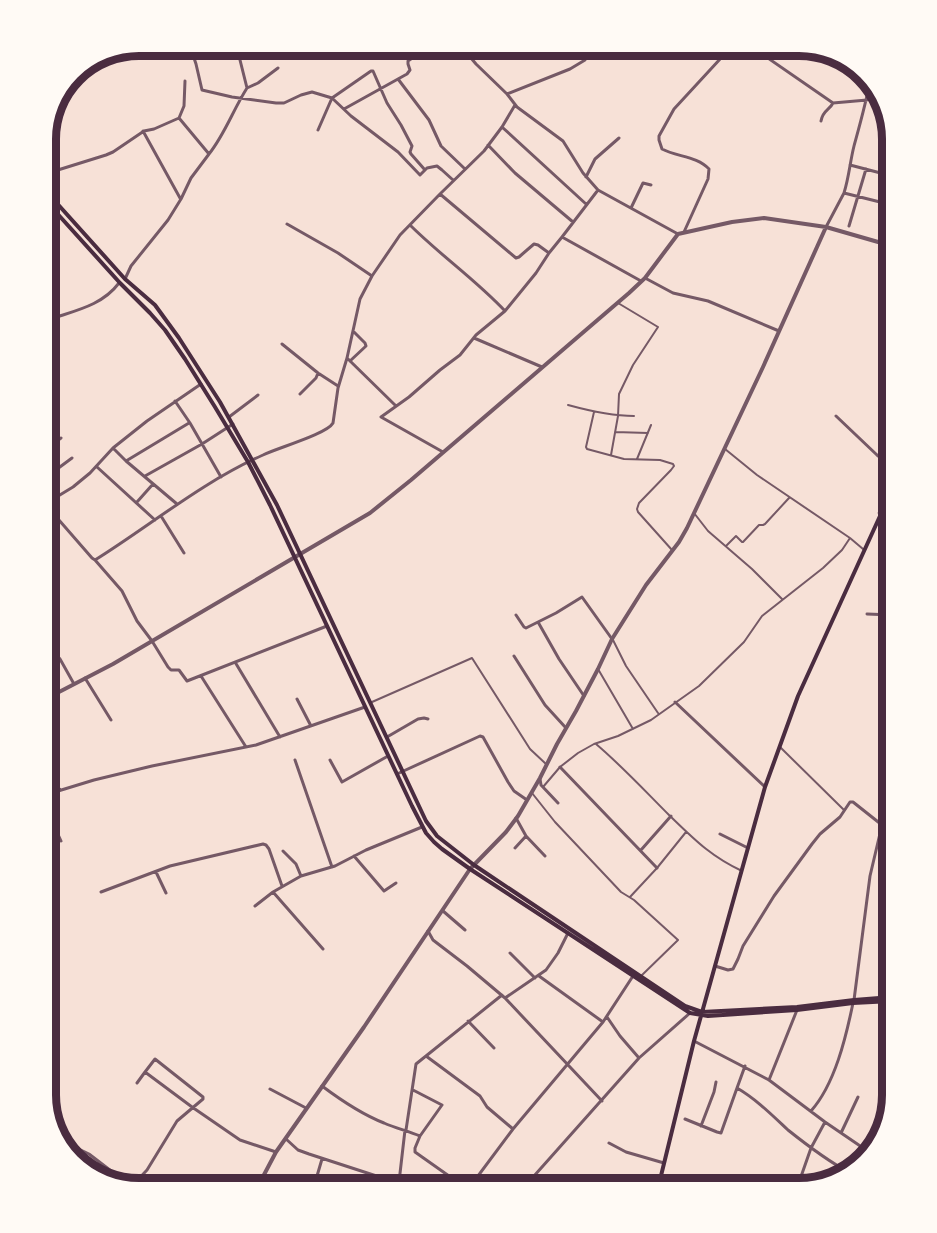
<svg xmlns="http://www.w3.org/2000/svg" width="937" height="1233" viewBox="0 0 937 1233" font-family="Raleway,sans-serif">
<style>
.lines{fill:none;stroke-linecap:round;stroke-linejoin:round}
.pedestrian{stroke:#755966;stroke-width:2}
.minor{stroke:#755966;stroke-width:3}
.tertiary{stroke:#755966;stroke-width:4}
.secondary{stroke:#4a2c40;stroke-width:4}
.primary{stroke:#4a2c40;stroke-width:4.5}
.rim{fill:none;stroke:#4a2c40;stroke-width:8}
</style>
<rect width="100%" height="100%" fill="#f7e1d7"/>
<g class="lines">
<path class="pedestrian" d="M568 405C590 411 611 416 634 416
M594 412 586 447 587 449 624 459 660 460 673 464 674 466 671 470 639 503 637 509 638 512 672 550
M615 432 648 433
M725 449 757 475 850 538 863 549
M611 455 618 416 619 394 633 365 658 327 618 303
M637 459 651 425
M694 513 708 531 752 569 782 599
M726 546 736 536 742 542H743L759 525H763L765 524 789 498
M613 640 626 666 658 713
M598 669 633 729
M372 702 472 658 530 749 546 764
M596 744C622 766 645 791 669 815 694 839 710 856 742 871
M779 746 844 810
M543 787 560 767 578 753 594 744 618 736 651 720 699 686 744 642 762 616 823 568 842 550 850 538
M532 793 555 822 621 892 634 900 678 940 640 977
M630 897 657 868 686 832"/>
<path class="minor" d="M460 45 476 64 507 94 517 107 563 141 583 173 598 190
M749 45 833 103C829 111 823 110 821 121
M190 46 196 64 202 90 232 97 276 103H284L301 95 312 92 332 98 371 71H373L387 103 401 125 412 146 410 152 411 154 425 170
M398 79 429 120 441 146 465 169
M247 88 258 83 278 68
M507 94 570 69 585 60V58L571 45
M833 103 867 100
M344 109 407 74 410 70 408 64V61L431 45
M502 127 586 204
M318 130 332 98 351 116 398 152 420 175 427 168 437 166 442 170 453 180
M143 131 180 198
M488 145 515 173 573 222
M209 154C225 134 233 110 247 88L239 56
M850 165 892 176
M45 174 106 155 113 152 144 131 154 129 179 118 184 106 185 81
M586 177 595 159 619 138
M844 193C849 177 850 162 854 146 860 124 866 103 870 81
M440 194 484 151 502 127 515 105
M631 208 643 183 651 185
M287 224 338 253 372 276
M410 225C440 255 476 280 505 311L476 335 460 355 440 370 409 397 381 417 443 452
M849 226 866 169
M826 227 844 193 892 205
M684 232 708 179 709 169C697 156 677 157 662 149L659 140V136L674 109 733 45
M562 237 598 190 678 234
M645 278 673 293 708 301 779 331
M125 279 131 266 168 220 181 199 191 178 209 154 179 118
M505 311 536 273 549 253
M45 321C72 311 101 307 119 283
M474 338 542 367
M282 344 318 373 338 386
M347 358 396 406
M350 361 366 346 365 343 353 331
M201 384 147 421 113 448 90 473 73 487 45 504 92 558 95 560C151 525 202 482 263 455 277 448 327 434 333 423L338 388 347 358 360 299 372 276 400 235 440 194 516 258 519 257 534 244 538 245 549 253 562 237 641 281
M300 394 316 378 318 373
M175 401 190 423 221 477
M836 416 877 455 892 467
M229 417 258 395
M45 426 58 416C59 408 52 403 45 401
M113 448 126 461 177 504
M45 450 61 438
M126 461 189 423
M97 467 155 520
M145 476 202 444 233 424
M45 478 72 458
M137 502 153 484
M161 516 184 553
M95 560 122 591 137 621 152 641 168 667 171 670H179L187 681 327 626
M867 614 892 615
M516 615 524 627 526 628 556 613 582 597 612 639
M538 622 559 659 584 696
M45 642 60 659 74 684
M514 656 545 705 566 728
M235 662 280 737
M201 676 246 747
M85 678 111 720
M297 699 311 726
M675 702 765 787
M387 737 418 719 424 718 428 719
M295 760 332 867
M330 760 342 782 388 756
M560 767 657 868
M45 768 60 790
M397 774 480 736 483 737 508 782 514 791 527 800
M540 779 541 785 558 803
M45 795 94 780 152 766 256 745 365 707
M45 806 61 841
M516 818 526 836 545 856
M720 834 748 848
M515 848 526 836
M641 850 671 816
M283 851 296 864 301 876
M354 856 384 891 396 883
M156 872 166 893
M101 892 170 866 263 844 266 845 269 849 282 886
M273 892 323 949
M255 906 273 892 301 876 335 866 366 850 422 827
M443 911 465 930
M428 931 433 940 467 966 505 998 602 1101
M510 953 535 978
M715 966 728 970 733 969 738 959 743 946 774 896 812 844 820 834 840 817 850 802H853L882 825 892 830
M539 976 603 1022
M505 998 546 970 558 953 568 933
M854 1000 870 876 882 825
M607 1017 620 1036 639 1058
M468 1021 494 1048
M694 1041 769 1080 825 1122 869 1152
M426 1056 480 1096 487 1107 513 1129
M745 1066 737 1088C756 1099 772 1115 788 1130 808 1146 828 1161 850 1173
M769 1080 797 1010
M137 1083 145 1072
M322 1086C342 1101 361 1114 384 1123 395 1128 408 1131 420 1136L442 1105 413 1090
M270 1089 306 1108
M811 1111C835 1084 846 1037 853 1003
M685 1119 717 1132 721 1133 737 1088
M701 1126 714 1092 716 1082
M406 1130 416 1064 502 995
M841 1133 858 1097
M420 1136 415 1148V1152L466 1188
M58 1139 89 1154 132 1187
M286 1139 298 1150 309 1154 398 1183 408 1188
M609 1143 626 1152 664 1163
M317 1176 322 1159
M399 1182 405 1130
M131 1187 147 1170 177 1121 203 1099V1097L155 1059 145 1072 192 1107 240 1140 276 1152
M469 1188 513 1129 603 1022 633 976
M525 1188 534 1176 639 1058 690 1013
M797 1188 811 1148 825 1122"/>
<path class="tertiary" d="M45 705 59 692 113 664 370 513 411 480 629 293 645 278 678 234 732 222 764 218 826 227 892 246
M257 1188 276 1152 364 1027 470 869 506 832 518 816 540 778 557 744 576 711 598 669 612 639 646 585 679 542 687 528 763 367 826 227"/>
<path class="secondary" d="M45 190 125 279 155 305 179 338 220 402 277 505 426 821 437 836 474 865 685 1006 702 1012 797 1007 854 1000 892 997
M45 200 120 283 150 313 165 330 185 359 215 407 248 462 270 505 412 806 426 833 434 842 442 849 470 869 690 1013 708 1016 797 1010 853 1003 892 1001
M658 1188 694 1041 765 787 798 696 880 516"/>
<path class="primary" d="M889 503 892 491
M892 527 883 522 880 513 886 504 892 502"/>
</g>
<path d="M0 0H937V1233H0ZM139 56H799A83 83 0 0 1 882 139V1095A83 83 0 0 1 799 1178H139A83 83 0 0 1 56 1095V139A83 83 0 0 1 139 56Z" fill="#fffaf5" fill-rule="evenodd"/>
<path class="rim" d="M139 56H799A83 83 0 0 1 882 139V1095A83 83 0 0 1 799 1178H139A83 83 0 0 1 56 1095V139A83 83 0 0 1 139 56Z"/>
</svg>
